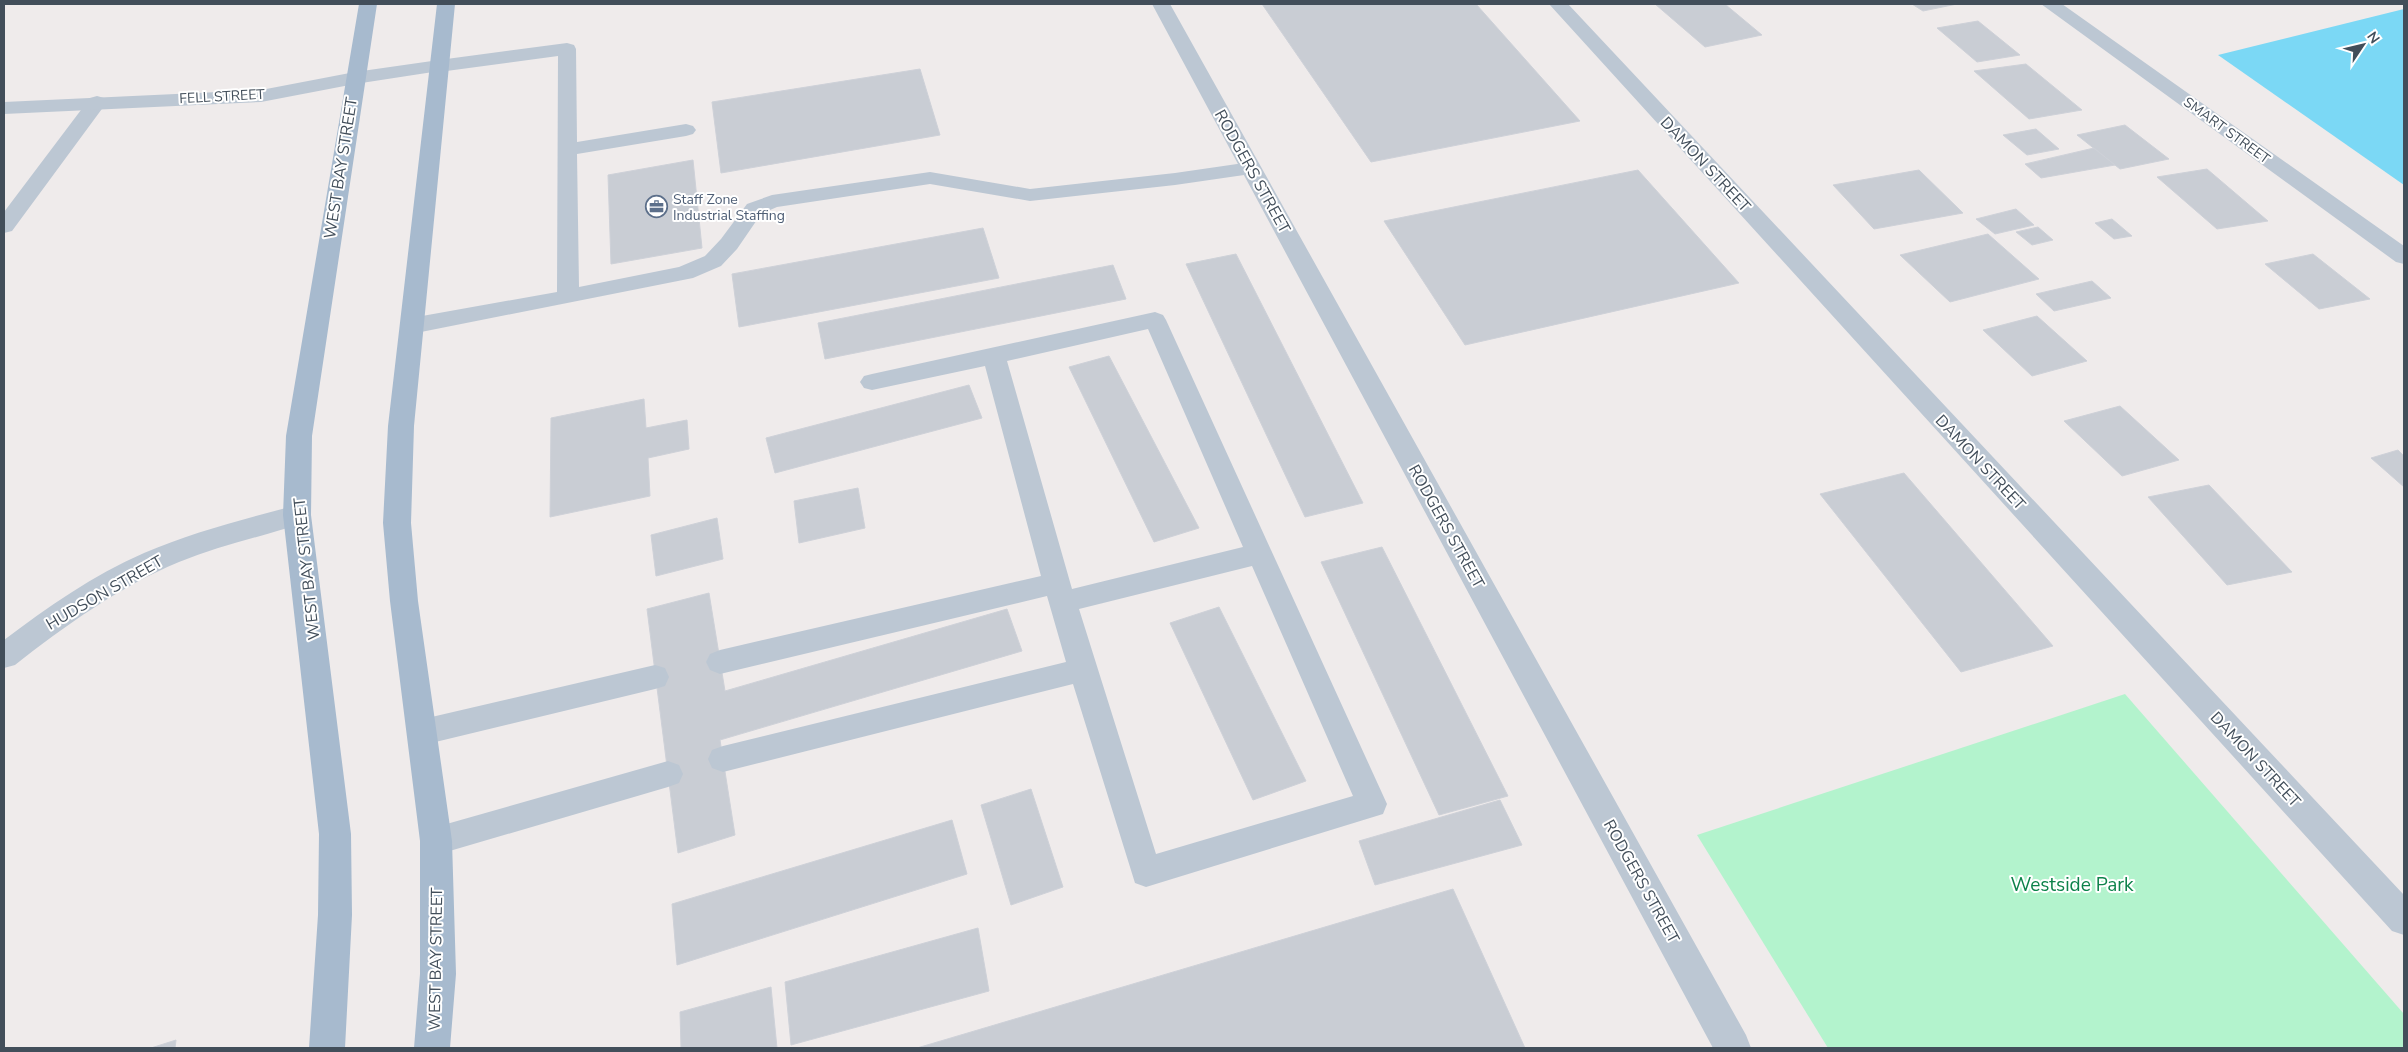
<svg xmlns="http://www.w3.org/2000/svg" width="2408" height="1052" viewBox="0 0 2408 1052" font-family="'Nunito Sans',sans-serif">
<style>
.green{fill:#b3f3cd}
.water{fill:#7bd8f5}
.building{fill:#c9cdd4;stroke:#ced1d8}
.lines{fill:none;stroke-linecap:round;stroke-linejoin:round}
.service{fill:#bcc7d3;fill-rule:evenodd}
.minor{fill:#bcc7d3;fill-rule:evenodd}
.primary{fill:#a7bace;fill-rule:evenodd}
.labels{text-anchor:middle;stroke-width:4;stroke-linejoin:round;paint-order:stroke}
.far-street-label{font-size:14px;fill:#424e5a;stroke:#fff}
.far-service-label{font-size:14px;fill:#4e5e75;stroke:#fff;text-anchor:start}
.street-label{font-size:16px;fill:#424e5a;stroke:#fff}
.near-park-label{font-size:19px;fill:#0d824a;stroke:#fff}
</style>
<rect width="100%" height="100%" fill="#efebeb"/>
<path class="green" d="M2125 694 2404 1014V1048H1828L1697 835Z"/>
<path class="water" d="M2404 9V185L2218 55Z"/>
<path class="building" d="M1262 4H1476L1580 121 1371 162Z
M1655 4H1734L1726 5 1762 35 1705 47Z
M1912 4H1957L1923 11Z
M1978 21 2020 55 1977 62 1937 28Z
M2026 64 2082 110 2029 119 1974 71Z
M920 69 940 135 721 173 712 102Z
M2125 125 2169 159 2120 169 2077 135Z
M2036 129 2059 149 2027 155 2003 135Z
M2094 148 2115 165 2041 178 2025 164Z
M693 160 702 248 611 264 608 175Z
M2207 169 2268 221 2217 229 2157 177Z
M1638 170 1739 283 1465 345 1384 221Z
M1919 170 1963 213 1874 229 1833 185Z
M2016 209 2034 225 1995 234 1976 219Z
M2112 219 2132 236 2114 239 2095 223Z
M2038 227 2053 240 2032 245 2016 232Z
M983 228 999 278 739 327 732 274Z
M1988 234 2039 279 1950 302 1900 255Z
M1236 254 1363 503 1305 517 1186 264Z
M2313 254 2370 299 2319 309 2265 264Z
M1113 265 1126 299 825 359 818 323Z
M2092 281 2111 298 2054 311 2036 294Z
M2037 316 2087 361 2032 376 1983 330Z
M1109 356 1199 528 1154 542 1069 367Z
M969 385 982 418 775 473 766 438Z
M644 399 646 428 687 420 689 449 648 458 650 496 550 517 551 418Z
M2120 406 2179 460 2122 476 2064 421Z
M2398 450 2404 456V487L2371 458Z
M1904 473 2053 646 1961 672 1820 494Z
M2209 485 2292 572 2227 585 2148 497Z
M858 488 865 528 799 543 794 501Z
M717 518 723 559 656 576 651 535Z
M1382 547 1508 796 1439 815 1321 562Z
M709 593 725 691 1007 609 1022 651 720 740 735 835 678 853 647 609Z
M1219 607 1306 781 1253 800 1170 623Z
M1031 789 1063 887 1011 905 981 805Z
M1500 800 1522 845 1375 885 1359 841Z
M952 820 967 874 677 965 672 904Z
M1453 889 1525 1048H917Z
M978 928 989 991 791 1045 785 982Z
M771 987 777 1048H681L680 1012Z
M176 1040 175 1048H151Z"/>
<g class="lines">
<path class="service" d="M567 43 574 45 576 49 577 142 686 124 693 126 696 130 693 134 686 136 577 154 579 287 679 267 705 256 721 239 747 204 772 195 930 172 1030 189 1175 173 1251 162 1258 164 1261 168 1258 172 1251 174 1175 185 1030 201 930 184 777 207 761 214 737 249 721 266 693 278 411 334 403 331 400 326 403 321 411 318 557 292 558 56 439 72 432 70 430 66 432 62 439 60Z
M97 96 104 98 107 102 12 231 4 233V212L90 98Z
M1155 312 1163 315 1166 320 1387 804 1383 814 1146 887 1135 883 1073 684 723 772 712 768 708 759 712 750 723 746 1066 662 1047 596 720 674 710 670 706 662 710 654 720 650 1041 576 985 366 872 390 864 388 860 382 864 376 872 374ZM1148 329 1243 547 1072 589 1007 361ZM1252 566 1353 796 1156 854 1079 609Z
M655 665 665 668 669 677 665 686 655 689 423 745 413 741 408 732 413 723 423 719Z
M668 761 679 765 683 774 679 783 668 787 436 855 425 851 420 841 425 831 436 827Z"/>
<path class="minor" d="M1152 4H1170L1746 1035 1751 1048H1713Z
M1549 4H1568L2404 895V935L2392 931Z
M2041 4H2062L2404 246V264L2396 262Z
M439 60 446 62 449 66 446 70 355 84 261 102 4 114V102L261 90 355 72Z
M297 505 307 508 311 515 307 522C264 536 221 545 179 562 119 587 66 625 15 665L4 668V640C48 607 93 575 144 553 193 532 245 519 297 505Z"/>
<path class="primary" d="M359 4H377L312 436 311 515 351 834 352 915 345 1048H309L318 915 319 834 283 515 286 436Z
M437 4H455L414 426 411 523 418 601 452 841 456 974 450 1048H414L420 974V841L390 601 383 523 388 426Z"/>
</g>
<defs>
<symbol id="office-ring" viewBox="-11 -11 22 22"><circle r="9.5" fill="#fff" stroke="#5c6f8a" stroke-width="1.5"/><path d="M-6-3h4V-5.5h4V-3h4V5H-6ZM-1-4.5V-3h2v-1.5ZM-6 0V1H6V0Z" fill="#5c6f8a"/></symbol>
</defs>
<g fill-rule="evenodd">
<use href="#office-ring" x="644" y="194" width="25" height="25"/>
</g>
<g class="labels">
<g class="far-street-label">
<text transform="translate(222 96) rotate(-3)" y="5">FELL STREET</text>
<text transform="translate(2227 130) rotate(36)" y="5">SMART STREET</text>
</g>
<g class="far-service-label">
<text x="673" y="204">Staff Zone<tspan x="673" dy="16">Industrial Staffing</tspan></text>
</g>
<g class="street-label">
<text transform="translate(1706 164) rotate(47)" y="6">DAMON STREET</text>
<text transform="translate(340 168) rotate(-81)" y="6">WEST BAY STREET</text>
<text transform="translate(1253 171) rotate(61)" y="6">RODGERS STREET</text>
<text transform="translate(1981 462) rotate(47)" y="6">DAMON STREET</text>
<text transform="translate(1447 526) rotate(61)" y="6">RODGERS STREET</text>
<text transform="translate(306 569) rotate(-96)" y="6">WEST BAY STREET</text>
<text transform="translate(104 592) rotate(-30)" y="6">HUDSON STREET</text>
<text transform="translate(2256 759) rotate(47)" y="6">DAMON STREET</text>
<text transform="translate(1642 881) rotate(61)" y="6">RODGERS STREET</text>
<text transform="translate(435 959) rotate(-89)" y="6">WEST BAY STREET</text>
</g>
<g class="near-park-label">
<text x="2072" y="891">Westside Park</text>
</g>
</g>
<rect width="2408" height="1052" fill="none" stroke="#424e5a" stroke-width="10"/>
<g transform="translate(2363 45) rotate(55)" stroke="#ffffff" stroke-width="4" paint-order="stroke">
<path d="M0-4L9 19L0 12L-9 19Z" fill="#424e5a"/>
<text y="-8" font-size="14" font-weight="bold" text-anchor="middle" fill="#424e5a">N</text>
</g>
</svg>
